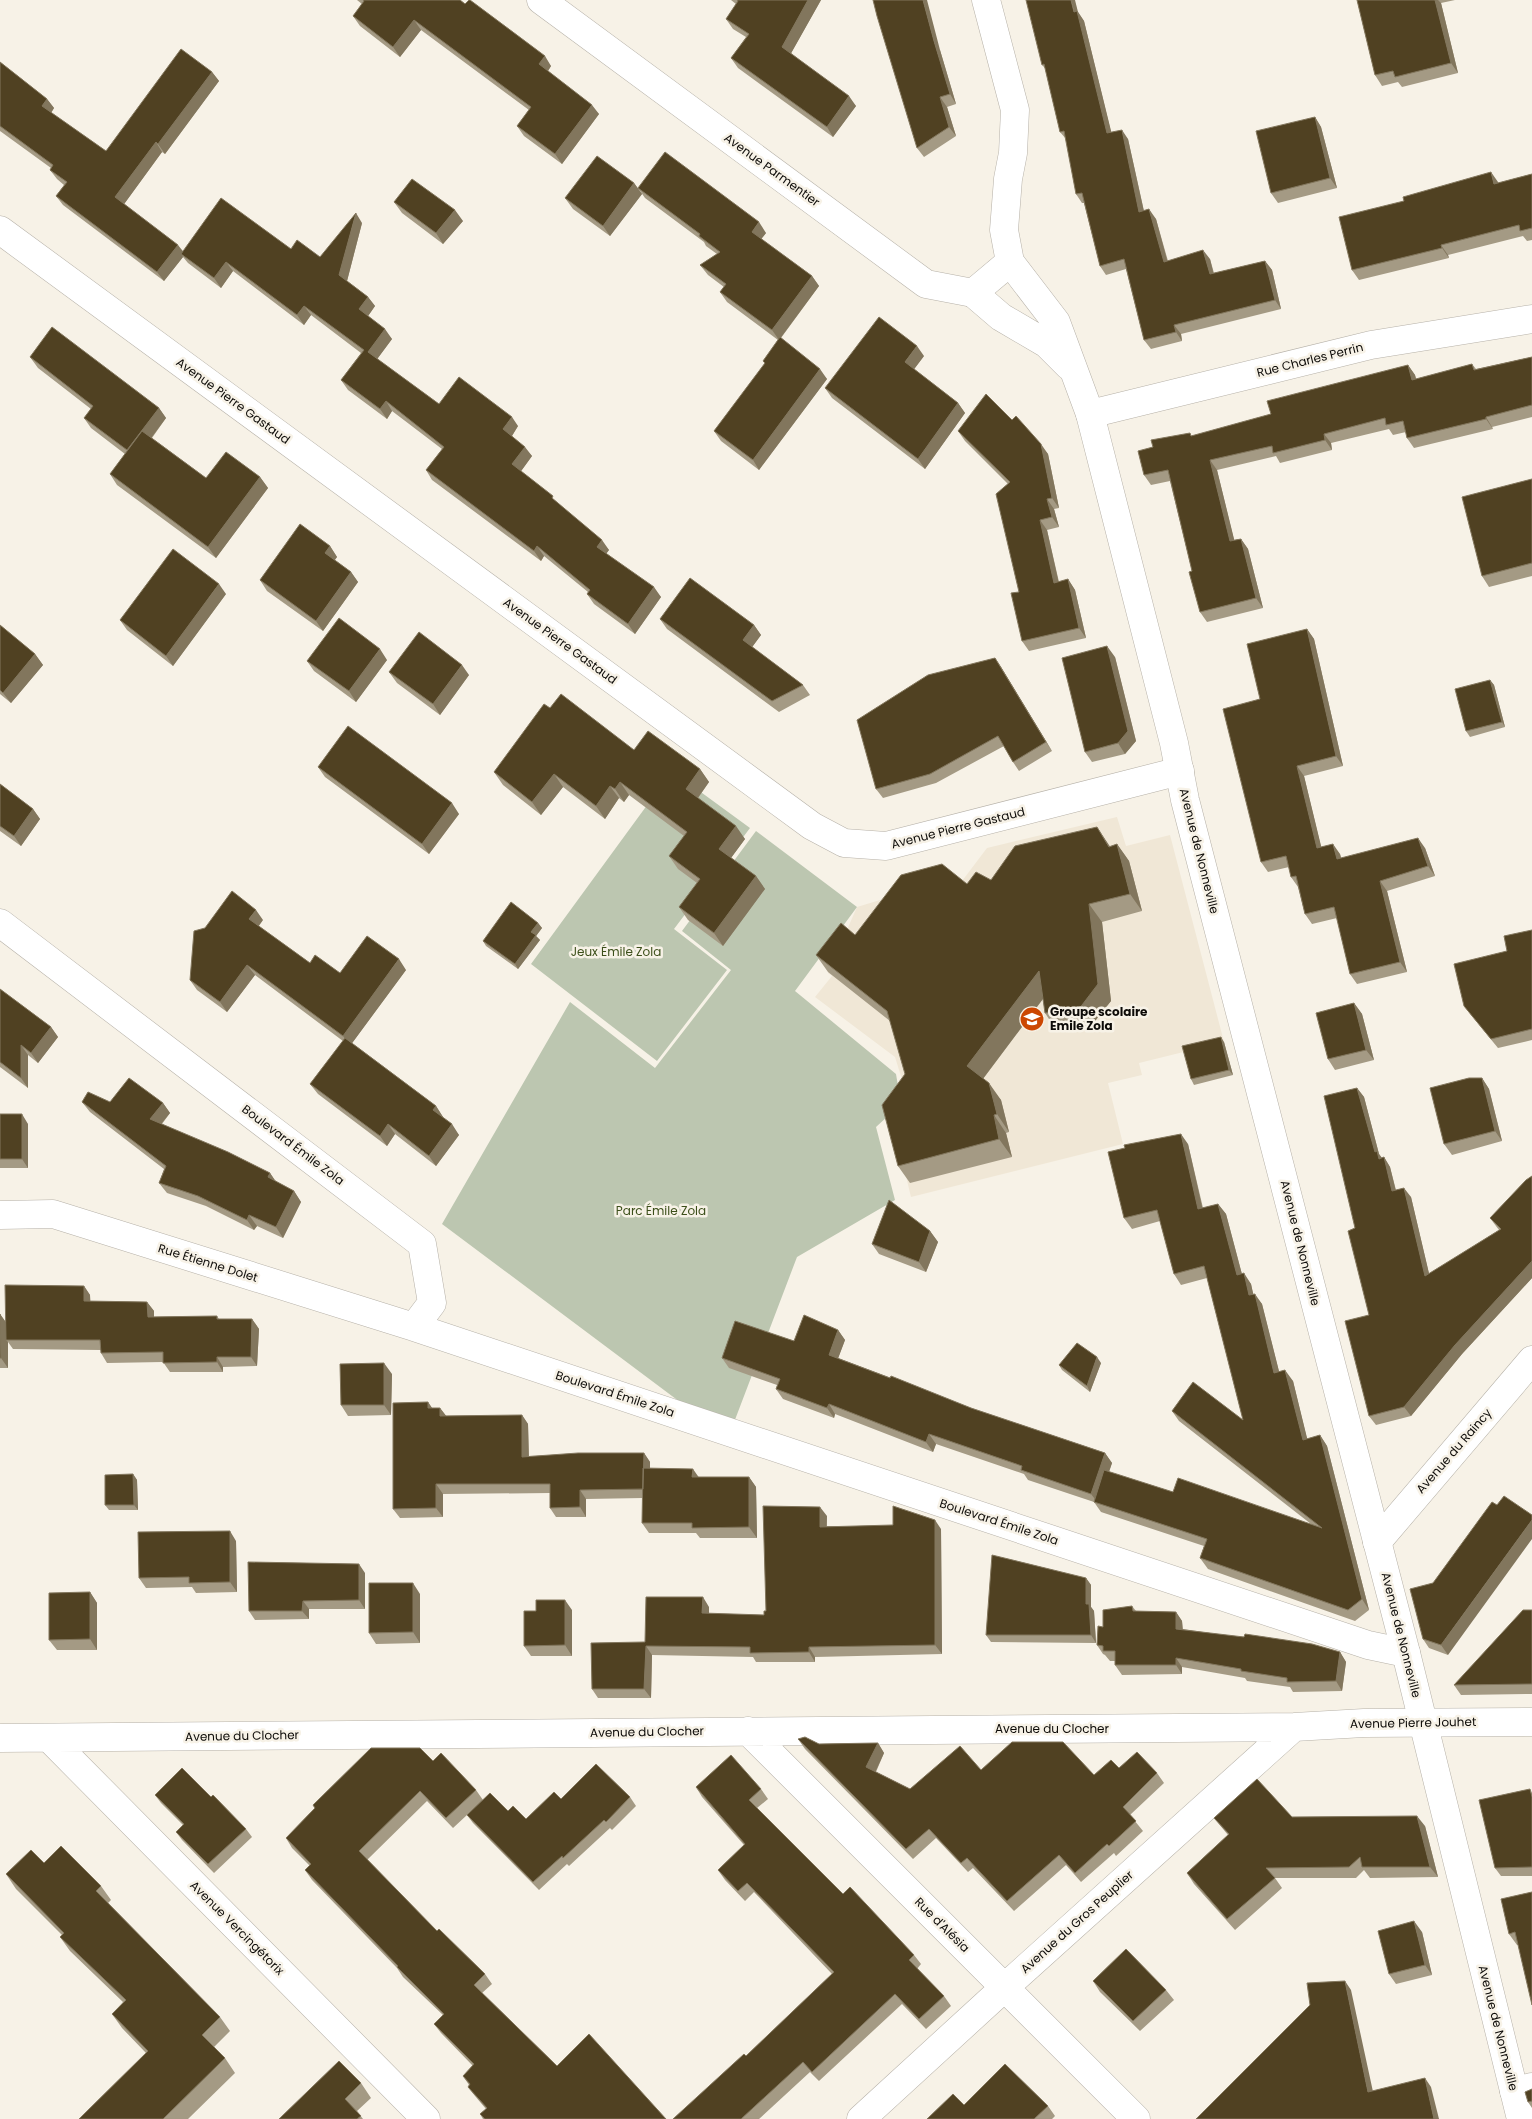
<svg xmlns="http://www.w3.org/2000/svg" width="1532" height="2119" viewBox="0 0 1532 2119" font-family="Poppins,sans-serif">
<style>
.built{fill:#f0e7d6}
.green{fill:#bcc6b0}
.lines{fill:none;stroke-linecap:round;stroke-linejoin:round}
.street-casing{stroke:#b6b1a8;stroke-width:29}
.secondary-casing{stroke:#b6b1a8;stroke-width:29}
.street{stroke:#fff;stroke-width:28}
.secondary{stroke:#fff;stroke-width:28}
.wall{fill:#a49a84}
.shaded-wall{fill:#82765d}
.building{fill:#504122;stroke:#82765d}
.labels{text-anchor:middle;stroke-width:5;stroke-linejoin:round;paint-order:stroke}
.street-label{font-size:12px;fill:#0d0b08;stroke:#f7f2e7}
.park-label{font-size:12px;fill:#3c4f1a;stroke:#f7f2e7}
.poi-label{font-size:12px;font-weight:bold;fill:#0d0b08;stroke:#f7f2e7;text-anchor:start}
</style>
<rect width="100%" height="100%" fill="#f7f2e7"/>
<path class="built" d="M1117 817 1126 846 1170 835 1224 1042 1139 1063 1142 1075 1108 1083 1123 1144 911 1197 893 1122 908 1099 895 1057 815 997 832 976 828 973 857 907 913 890 959 885 987 848Z"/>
<path class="green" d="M672 771 750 828 674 929 727 970 657 1061 531 964Z
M756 831 857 907 795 991 896 1074 901 1104 876 1127 895 1200 797 1257 733 1425 680 1402 442 1224 570 1002 655 1068 731 970 682 931Z"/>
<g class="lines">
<defs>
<path id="street" d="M541 0 926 284 973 293 1010 262
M0 230 812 826 844 843 886 846 1180 771
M1090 414 1371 345 1532 319
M0 923 422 1244 432 1303 414 1327 1368 1645 1406 1653
M0 1215 53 1214 414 1327
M1377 1542 1532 1360
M748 1731 1136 2119
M0 1738 1294 1727 1364 1723 1532 1722
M49 1738 426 2119
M1514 2091 1532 2087
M861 2119 1004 1988 1294 1727"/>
<path id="secondary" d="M986 0 1015 110 1013 153 1008 179 1004 230 1010 262 1056 322 1090 414 1174 743 1185 800 1406 1653 1521 2119
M973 293 1001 317 1047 344 1069 366"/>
</defs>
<use href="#street" class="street-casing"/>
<use href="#secondary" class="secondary-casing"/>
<use href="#street" class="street"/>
<use href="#secondary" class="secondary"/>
</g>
<path class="wall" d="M357 0H460L551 66 548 71 599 114 562 164 524 136 517 126 529 110 421 30 400 57 360 26 353 16 362 4Z
M731 0H821L791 53 856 106 833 137 738 68 731 58 746 37 733 29 726 19 736 4Z
M1357 0H1455L1441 3 1458 73 1402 87 1398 82 1382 86 1375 75Z
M1078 12 1084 21 1111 132 1128 139 1144 211 1156 219 1168 261 1210 259 1214 273 1265 261 1272 270 1281 309 1181 334 1182 341 1151 349 1144 340 1126 269 1106 275 1100 266 1084 203H1082L1076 194 1066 139 1060 132 1045 68 1042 65Z
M940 50 956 104 947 107 956 136 924 157 917 148Z
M0 62 47 99 54 108 51 113 106 151 212 72 219 81 165 154 162 152 124 204 183 251 291 249 320 257 362 223 347 281 368 297 375 306 368 316 392 339 377 359 439 404 518 426 512 436 532 456 521 471 559 504 609 550 606 553 661 597 635 634 594 604 587 594 588 592 544 556 541 561 432 480 426 470 442 449 392 411 387 419 348 390 341 380 361 353 311 315 304 325 233 271 221 288 188 263 183 257 164 281 63 205 56 196 64 185 57 179 50 170 51 168 0 131Z
M1315 117 1321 127 1337 188 1278 203 1271 193Z
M1532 174V240L1527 241 1523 236 1448 255 1449 258 1359 280 1352 270 1498 182V183Z
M634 183 642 194 610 236 573 209 565 198Z
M638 188 766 233 761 239 812 276 819 286 781 338 827 379 759 470 721 441 714 431 765 364 763 361 778 340 727 302 720 292 724 287 708 275 700 265 717 254 706 246 704 242 645 198Z
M394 202 463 221 443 244 402 213Z
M924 356 914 369 958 403 965 413 925 469 832 398 825 388Z
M30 357 159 408 166 418 152 438 206 478 260 477 268 488 216 558 117 485 110 474 125 454 91 428 84 418 91 409 38 368Z
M1532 357V417L1492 427 1493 429 1414 448 1407 438 1406 432 1393 435 1389 429 1331 443 1332 450 1280 463 1276 456 1217 470 1234 540 1241 539 1248 549 1263 608 1207 622 1200 612 1192 571 1170 481 1151 485 1144 475 1192 436 1271 414 1408 365 1415 375 1416 379 1472 364 1476 369Z
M1012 420 1048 454 1059 508 1054 509 1059 527 1047 530 1059 582 1068 579 1075 590 1086 638 1029 651 1022 641 1019 592 1008 484 965 441 958 431Z
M1532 479V576L1489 587 1482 576Z
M330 546 337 557 335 560 351 572 358 582 323 631 267 591 260 580Z
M226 594 173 666 127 630 120 620Z
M660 619 754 625 761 635 752 647 803 685 810 695 779 712 667 629Z
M0 625 35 654 43 665 11 703 0 694Z
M1307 629 1314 639 1343 766 1304 776 1321 847 1340 854 1341 858 1425 848 1435 876 1387 891 1407 972 1357 984 1350 974 1337 918 1312 924 1305 914 1298 887 1291 877 1289 867 1268 872 1261 862 1260 699Z
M1115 657 1136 741 1125 754 1092 762 1085 752Z
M995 658 1001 667 1052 751 1019 771 1013 762 1004 746 936 783 883 798 876 789Z
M387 660 356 702 314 671 307 661Z
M389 672 469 675 440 715 397 683Z
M1490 680 1494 685 1505 727 1470 737 1466 731Z
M550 708 634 750 700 769 709 782 698 798 745 839 731 858 756 876 765 889 723 946 688 920 679 907 697 883 678 869 669 856 684 836 629 795 624 802 619 798 605 819 563 787 541 815 503 785 494 772Z
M318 767 459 814 429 854 325 777Z
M0 784 33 809 40 819 21 846 0 831Z
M1117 844 1129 861 1142 911 1102 922 1111 1001 1091 1026 1057 1031 1045 1013 1043 999 983 1079 1001 1100 1009 1132 1006 1133 1012 1157 910 1183 898 1166 905 1074 890 1021 828 972 816 955 855 935 967 884 991 880Z
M263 920 258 926 310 963 340 973 406 970 352 1043 436 1106 443 1117V1118L459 1135 436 1166 395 1134 387 1146 318 1094 310 1084 343 1041 255 975 227 1012 197 990 190 980Z
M538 923 542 928 536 936 540 940 518 969 486 946 483 941Z
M1532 930V1040L1498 1048 1471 1015 1464 1006 1507 951Z
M0 989 51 1027 58 1037 38 1063 28 1055V1088L0 1067Z
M1354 1003 1362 1014 1374 1060 1335 1070 1328 1059Z
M1224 1042 1233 1075 1194 1085 1191 1079Z
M1482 1078 1489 1089 1502 1141 1452 1155 1444 1144Z
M1357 1088 1364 1097 1379 1154 1382 1158 1384 1157 1390 1167 1396 1190 1411 1197 1429 1274 1499 1230 1490 1218 1532 1176V1278L1462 1354 1411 1416 1376 1425 1369 1416V1315L1355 1228Z
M82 1102 163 1103 170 1113 162 1124 270 1173 275 1181 294 1191 301 1202 283 1238 257 1226 254 1230 206 1206 167 1193 159 1183 164 1169 90 1112Z
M0 1114 28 1124V1168H0Z
M1188 1144 1203 1208 1218 1204 1226 1214 1242 1274 1251 1284 1253 1294 1262 1304 1279 1372 1293 1381 1307 1439 1320 1435 1327 1446 1369 1610 1355 1621 1208 1569 1200 1558 1204 1546 1101 1512 1094 1502 1028 1480 1024 1474 936 1444 933 1452 835 1414 834 1418 783 1399 776 1389 777 1385 729 1368 722 1358 838 1330 845 1340 838 1358 971 1408 1105 1453 1112 1463 1109 1472 1173 1492 1311 1524 1179 1421 1172 1411 1243 1420 1207 1278 1181 1285 1174 1274 1160 1221 1132 1229 1124 1218Z
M930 1231 938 1242 926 1272 879 1254 872 1244Z
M84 1286 90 1295V1301L147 1302 154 1311V1317L217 1316 219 1319H252L259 1329 257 1366 223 1367V1372H170L163 1362 107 1363 101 1353V1350L13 1349 8 1342V1368H0V1314L6 1323Z
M1101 1363 1090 1392 1062 1370 1059 1365Z
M392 1374 391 1415 348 1416 341 1405Z
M428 1402 432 1408H440L446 1416 522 1415 528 1424 529 1456 644 1453 650 1462V1468L699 1477H749L756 1487 757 1538H700L696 1533H649L642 1523 643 1498 586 1499V1517H556L550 1508V1493L443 1494V1517L400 1518 393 1509Z
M133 1474 137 1480 138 1510H109L105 1505Z
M827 1516V1526L941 1529 942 1654 815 1657V1662H756L753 1657 652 1655 651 1698H598L592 1689 645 1642 709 1607V1614L764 1615Z
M236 1541 237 1592 196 1593 192 1587 146 1588 139 1578Z
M365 1573V1609H309V1619L255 1620 249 1611Z
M1086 1578 1091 1585V1607L1094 1611 1096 1643 991 1642 986 1635Z
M1433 1583 1448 1655 1429 1648 1423 1639Z
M90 1592 97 1603V1650H57L49 1640Z
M420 1594V1643L376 1644 369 1633Z
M1132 1606 1136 1611 1176 1612 1182 1621 1183 1629 1340 1652 1346 1662 1342 1691 1293 1692 1290 1687 1247 1681 1245 1678 1182 1667V1674L1122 1675 1115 1665V1661H1110L1105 1655 1103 1654 1097 1645 1103 1627Z
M572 1610V1656H531L524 1646Z
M1532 1610V1694L1461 1695 1454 1685Z
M798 1739 819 1744 878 1743 884 1753 876 1772 910 1789 981 1770 1094 1775 1119 1768 1157 1773 1164 1783 1130 1815 1143 1831 1116 1856 1114 1853 1081 1882 1066 1865 1014 1911 973 1868 968 1872 936 1838 913 1859 805 1749Z
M433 1761 476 1790 483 1800 526 1819 561 1799 630 1797 636 1806 612 1830 610 1828 569 1866 567 1864 539 1890 473 1823 467 1815 453 1828 427 1801 367 1860 437 1931 485 1974 492 1984 482 1993 557 2066 666 2119H483L480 2114 486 2109 475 2096 468 2087 469 2085 463 2076 473 2066 441 2033 434 2024 443 2015 403 1977 397 1968 312 1880 305 1870 310 1866 292 1848 286 1838 315 1808 313 1805Z
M696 1787 761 1789 768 1799 757 1808 843 1894 914 1955 921 1964 917 1969 944 1996 951 2006 926 2029 902 2004 819 2081 810 2072 759 2119H673L746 2056 832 1974 754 1892 745 1901 725 1880 718 1870 744 1845 702 1797Z
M1532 1791V1876H1501L1495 1868Z
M155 1795 211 1797 246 1829 252 1837 214 1873 182 1840 176 1832 183 1825 161 1803Z
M1292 1817 1425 1826 1438 1877 1370 1878 1364 1870 1356 1878H1275L1282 1888 1235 1930 1194 1884 1187 1873 1228 1835 1214 1818Z
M44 1863 101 1886 111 1900 108 1903 220 2017 230 2031 214 2047 225 2058 235 2073 188 2119H79L146 2053 122 2028 112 2014 123 2002 70 1951 60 1937 62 1935 16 1889 6 1874Z
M1532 1892 1518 1945H1517L1509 1934Z
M1422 1932 1432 1975 1396 1984 1389 1974Z
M1093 1981 1166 1990 1174 2000 1140 2031 1100 1992Z
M361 2083 371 2098 357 2111 363 2119H279Z
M1532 2089V2108L1528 2102Z
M964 2105 1048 2106 1055 2116 1052 2119H927Z"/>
<path class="shaded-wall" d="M808 0H821L789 57 782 47Z
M923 0H927L940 50 956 104 950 94 934 41Z
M1071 0H1075L1078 12 1084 21 1114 143 1107 133Z
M1435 0H1438L1441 3 1458 73 1451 63Z
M414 20 421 30 400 57 393 47Z
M545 56 551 66 546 74 539 64Z
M212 72 219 81 165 154 158 144Z
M849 96 856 106 833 137 827 127Z
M940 97 947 107 956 136 949 127Z
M47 99 54 108 49 116 42 106Z
M592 105 599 114 562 164 555 154Z
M1315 117 1321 127 1337 188 1330 178Z
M1122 130 1128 139 1146 221 1139 212Z
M156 142 162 152 122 207 115 197Z
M1491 172 1498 182 1501 194 1494 184Z
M634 183 642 194 610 236 603 226Z
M1149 209 1156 219 1170 271 1164 262Z
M455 210 463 221 443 244 436 233Z
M356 213 362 223 346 285 339 275Z
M759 222 766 233 759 242 752 232Z
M178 245 185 254H181L183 257 164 281 157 272Z
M1441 245 1448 255 1449 258 1442 248Z
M1203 250 1210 259 1216 284 1210 274Z
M1265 261 1272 270 1281 309 1275 300Z
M226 262 233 271 221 288 214 278Z
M812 276 819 286 779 340 772 330Z
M368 297 375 306 366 319 359 309Z
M304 306 311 315 304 325 297 315Z
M1174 325 1181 334 1182 341 1176 332Z
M385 329 392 339 375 362 368 352Z
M917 346 924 356 912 372 905 362Z
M1408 365 1415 375 1419 390 1412 380Z
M820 369 827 379 759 470 753 460Z
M386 401 392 411 387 419 380 409Z
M958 403 965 413 925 469 918 459Z
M159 408 166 418 134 461 127 450Z
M512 417 518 426 510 439 503 429Z
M1486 417 1492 427 1493 429 1486 419Z
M1324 434 1331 443 1332 450 1325 440Z
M1041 444 1048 454 1059 508 1052 498Z
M525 447 532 456 519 474 512 464Z
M1210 460 1217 470 1237 551 1230 541Z
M260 477 268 488 216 558 208 547Z
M1047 499 1054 509 1059 527 1052 517Z
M1040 520 1047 530 1061 593 1054 583Z
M1241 539 1248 549 1263 608 1256 598Z
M602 540 609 550 604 557 597 547Z
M330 546 337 557 332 563 325 553Z
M537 546 544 556 541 561 534 551Z
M351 572 358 582 323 631 316 621Z
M1068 579 1075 590 1086 638 1079 628Z
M219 584 226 594 173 666 166 656Z
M654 587 661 597 635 634 628 624Z
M754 625 761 635 750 650 743 640Z
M1307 629 1314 639 1343 766 1336 756Z
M1107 646 1115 657 1136 741 1125 754 1118 743Z
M380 649 387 660 356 702 349 691Z
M35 654 43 665 11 703 3 693Z
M995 658 1001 667 1052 751 1046 742Z
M462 665 469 675 440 715 433 704Z
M1490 680 1494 685 1505 727 1502 722Z
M1297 766 1304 776 1324 858 1317 848Z
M700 769 709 782 695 802 686 789Z
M554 774 563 787 541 815 532 802Z
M620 782 629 795 624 802 615 789Z
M610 786 619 798 605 819 596 806Z
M452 803 459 814 429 854 422 844Z
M33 809 40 819 21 846 14 836Z
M736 826 745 839 728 862 719 849Z
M1097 827 1109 845 1121 864 1109 847Z
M1418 838 1425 848 1435 876 1428 866Z
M1117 844 1129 861 1142 911 1130 894Z
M1333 844 1340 854 1344 869 1337 859Z
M756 876 765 889 723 946 714 933Z
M1380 881 1387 891 1407 972 1400 962Z
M1089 904 1102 922 1111 1001 1091 1026 1079 1009Z
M256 910 263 920 256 930 249 919Z
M538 923 542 928 536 936 540 940 518 969 515 964 531 932Z
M399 959 406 970 350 1046 343 1036Z
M247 965 255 975 227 1012 220 1002Z
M1039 971 1051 988 979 1084 967 1066Z
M1354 1003 1362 1014 1374 1060 1366 1050Z
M51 1027 58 1037 38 1063 31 1053Z
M1221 1037 1224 1042 1233 1075 1229 1070Z
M21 1045 28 1055V1088L21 1078Z
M1482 1078 1489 1089 1502 1141 1495 1131Z
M989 1083 1001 1100 1009 1132 997 1114Z
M1357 1088 1364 1097 1379 1154 1384 1161 1386 1168 1375 1152Z
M163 1103 170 1113 157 1129 150 1119Z
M436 1106 443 1117 440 1121 433 1110Z
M22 1114 28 1124V1168L22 1159Z
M994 1115 1006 1133 1012 1157 999 1139Z
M388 1124 395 1134 387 1146 380 1136Z
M452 1124 459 1135 436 1166 429 1156Z
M1181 1134 1188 1144 1205 1220 1198 1209Z
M1384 1157 1390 1167 1398 1200 1392 1191Z
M270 1173 277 1183 268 1177Z
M1404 1188 1411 1197 1432 1286 1425 1276Z
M294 1191 301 1202 283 1238 276 1227Z
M1218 1204 1226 1214 1245 1286 1237 1275Z
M249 1215 257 1226 254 1230 247 1220Z
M930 1231 938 1242 926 1272 919 1262Z
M1532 1261V1278L1462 1354 1411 1416 1404 1407 1455 1345Z
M1244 1273 1251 1284 1256 1306 1249 1295Z
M84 1286 90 1295 91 1310 84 1301Z
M1255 1294 1262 1304 1282 1383 1274 1373Z
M147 1302 154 1311V1327L148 1317Z
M0 1314 8 1325 6 1340 8 1342V1368L1 1358Z
M252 1319 259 1329 257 1366 251 1357Z
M838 1330 845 1340 836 1364 829 1355Z
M217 1357 223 1367V1372L217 1362Z
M1097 1357 1101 1363 1090 1392 1087 1386Z
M384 1363 392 1374 391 1415 384 1405Z
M1285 1370 1293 1381 1310 1450 1303 1440Z
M428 1402 434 1411 428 1408Z
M829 1404 835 1414 834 1418 827 1408Z
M440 1408 447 1417 440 1416Z
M522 1415 528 1424 529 1466 522 1457Z
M929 1434 936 1444 933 1452 926 1442Z
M1320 1435 1327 1446 1369 1610 1362 1599Z
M644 1453 650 1462V1498L644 1489Z
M1105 1453 1112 1463 1098 1503 1091 1494Z
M693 1469 700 1479 692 1477Z
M133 1474 137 1480 138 1510 134 1505Z
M749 1477 756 1487 757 1538 749 1527Z
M436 1484 443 1494V1517L436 1508Z
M580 1490 586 1499V1517L580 1507Z
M820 1507 827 1516 826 1536 820 1527Z
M935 1520 941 1529 942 1654 935 1645Z
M1532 1520V1539L1448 1655 1441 1645Z
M230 1531 236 1541 237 1592 230 1582Z
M359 1564 365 1573V1609L359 1600Z
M1086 1578 1091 1585V1607L1094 1611 1096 1643 1091 1635 1086 1604Z
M413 1583 420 1594V1643L413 1632Z
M90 1592 97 1603V1650L90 1639Z
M703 1597 709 1607V1623L702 1613Z
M565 1600 572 1610V1656L565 1645Z
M303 1601 309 1609V1619L302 1611Z
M1176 1612 1182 1621 1183 1638 1176 1629Z
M646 1646 652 1655 651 1698 644 1689Z
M809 1647 815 1657V1662L809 1652Z
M1340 1652 1346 1662 1342 1691 1336 1681Z
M1176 1658 1182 1667V1674L1176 1665Z
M878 1743 884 1753 873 1777 866 1767Z
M1417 1816 1425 1826 1438 1877 1430 1867Z
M1414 1921 1422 1932 1432 1975 1425 1965Z
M1345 1981 1351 1990 1375 2101 1368 2092Z
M1425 2078 1431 2087 1439 2119H1434Z"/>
<path class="building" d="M363 0H460L465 4 469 0H470L545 56 539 64 592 105 555 154 517 126 531 107 414 20 393 47 353 16 364 1Z
M737 0H808L782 47 849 96 827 127 731 58 749 34 726 19 738 1Z
M873 0H923L934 41 950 94 940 97 949 127 917 148 877 16Z
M1026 0H1071L1074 12 1077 11 1107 133 1122 130 1139 212 1149 209 1164 262 1203 250 1210 274 1265 261 1275 300 1174 325 1176 332 1144 340 1124 259 1100 266 1082 193 1076 194 1064 131 1060 132 1044 64 1042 65Z
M1357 0H1435L1451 63 1395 77 1393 71 1375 75Z
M181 49 212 72 158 144 156 142 115 197 178 245 157 272 56 196 67 182 50 170 53 165 0 126V62L47 99 42 106 106 151Z
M1315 117 1330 178 1271 193 1256 131Z
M665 152 759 222 752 232 812 276 772 330 720 292 726 284 700 265 720 252 699 236 700 234 638 188Z
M597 156 634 183 603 226 565 198Z
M1491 172 1494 184 1532 174V228L1520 231 1519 225 1441 245 1442 248 1352 270 1339 217 1404 201 1403 197Z
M412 179 455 210 436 233 394 202Z
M221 198 291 249 297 240 320 257 356 213 339 275 368 297 359 309 385 329 368 352 439 404 459 377 512 417 503 429 525 447 512 464 553 496 552 498 602 540 597 547 654 587 628 624 587 594 590 590 537 546 534 551 426 470 444 447 386 401 380 409 341 380 364 350 304 306 297 315 226 262 214 278 181 254Z
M879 317 917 346 905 362 958 403 918 459 825 388Z
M52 327 159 408 127 450 84 418 93 406 30 357Z
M780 337 820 369 753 460 714 431 765 363 763 361Z
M1532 357V405L1486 417V419L1407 438 1403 421 1386 425 1385 418 1324 434 1325 440 1273 453 1272 446 1210 460 1230 541 1241 539 1256 598 1200 612 1189 572 1192 571 1168 470 1144 475 1138 451 1153 447 1151 440 1190 433 1191 436 1271 414 1267 401 1408 365 1412 380 1472 364 1474 370Z
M986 394 1012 420 1016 416 1041 444 1052 498 1047 499 1052 517 1040 520 1054 583 1068 579 1079 628 1022 641 1011 593 1019 592 996 494 1010 482 958 431Z
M142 431 206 478 226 452 260 477 208 547 110 474Z
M1532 479V563L1482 576 1462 497Z
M300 524 330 546 325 553 351 572 316 621 260 580Z
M173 549 219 584 166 656 120 620Z
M690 578 754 625 743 640 803 685 772 701 660 619Z
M339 618 380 649 349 691 307 661Z
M0 625 35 654 3 693 0 690Z
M1307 629 1336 756 1297 766 1317 848 1333 844 1337 859 1418 838 1428 866 1380 881 1400 962 1350 974 1334 907 1305 914 1296 876 1291 877 1286 856 1261 862 1223 709 1260 699 1247 644Z
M419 632 462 665 433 704 389 672Z
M1107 646 1128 731 1118 743 1085 752 1062 658Z
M995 658 1046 742 1013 762 998 736 930 774 876 789 857 720 928 675Z
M1490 680 1502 722 1466 731 1455 689Z
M561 694 634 750 648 731 700 769 686 789 736 826 719 849 756 876 714 933 679 907 700 879 669 856 687 832 620 782 615 789 610 786 596 806 554 774 532 802 494 772 544 704 550 708Z
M348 726 452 803 422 844 318 767Z
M0 784 33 809 14 836 0 826Z
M1097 827 1109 847 1117 844 1130 894 1089 904 1098 984 1079 1009 1045 1013 1039 971 967 1066 989 1083 997 1114 994 1115 999 1139 898 1166 882 1105 905 1074 887 1011 816 955 841 923 855 935 901 875 942 864 967 884 976 872 991 880 1015 846Z
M232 891 256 910 249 919 310 963 315 955 340 973 367 936 399 959 343 1036 247 965 220 1002 190 980 194 931 205 928Z
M511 902 538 923 531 932 536 935 515 964 483 941Z
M1532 930V1029L1491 1039 1464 1006 1454 964 1507 951 1504 936Z
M0 989 51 1027 31 1053 21 1045V1078L0 1062Z
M1354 1003 1366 1050 1328 1059 1316 1013Z
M1221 1037 1229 1070 1191 1079 1182 1046Z
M345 1038 436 1106 433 1110 452 1124 429 1156 388 1124 380 1136 310 1084Z
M129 1078 163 1103 150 1119 228 1152 270 1173 268 1177 294 1191 276 1227 249 1215 247 1220 198 1196 159 1183 166 1166 82 1102 88 1092 110 1102Z
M1469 1078H1482L1495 1131 1444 1144 1430 1088Z
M1357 1088 1375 1152 1377 1151 1379 1159 1384 1157 1392 1191 1404 1188 1425 1276 1501 1229 1490 1218 1526 1180 1532 1176V1261L1455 1345 1404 1407 1369 1416 1345 1321 1369 1315 1348 1231 1355 1228 1324 1096Z
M0 1114H22V1159H0Z
M1181 1134 1198 1209 1218 1204 1237 1275 1244 1273 1249 1295 1255 1294 1274 1373 1285 1370 1303 1440 1320 1435 1362 1599 1348 1610 1200 1558 1207 1539 1094 1502 1104 1470 1173 1492 1178 1478 1322 1528 1172 1411 1193 1382 1243 1420 1204 1266 1174 1274 1157 1210 1124 1218 1108 1152 1125 1148 1124 1145Z
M889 1200 930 1231 919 1262 872 1244Z
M5 1285 84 1286V1301L147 1302 148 1317 217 1316V1319H252L251 1357H217V1362L163 1363V1352L101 1353 100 1340H6Z
M0 1314 1 1358H0Z
M804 1315 838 1330 829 1355 890 1378 891 1376 971 1408 1105 1453 1091 1494 1021 1470 1022 1466 929 1434 926 1442 829 1404 827 1408 776 1389 780 1379 722 1358 735 1321 794 1341Z
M1077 1343 1097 1357 1087 1386 1059 1365Z
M384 1363V1405H341L340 1364Z
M428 1402V1408H440V1416L522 1415V1457L578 1453H644L643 1489 580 1490V1507L550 1508V1484H436V1508L393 1509V1403Z
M643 1468 693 1469 692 1477H749V1527L692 1528V1523H642Z
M133 1474 134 1505H105V1475Z
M1504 1496 1532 1515V1520L1441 1645 1423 1639 1410 1589 1433 1583 1492 1502 1497 1505Z
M763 1506 820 1507V1527L893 1525V1506L935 1520V1645L809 1647V1652L750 1653V1647L646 1646 644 1689H592L591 1643 645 1642 646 1597H703L702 1613 764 1615V1611H766Z
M230 1531V1582L189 1583V1577L139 1578 138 1532Z
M992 1555 1086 1578V1604H1089L1091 1635H986Z
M248 1562 359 1564V1600L303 1601 302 1611H249Z
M369 1583H413V1632L369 1633Z
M90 1592V1639L49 1640V1593Z
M536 1600H565V1645L524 1646V1611H536Z
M1132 1606 1133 1611 1176 1612V1629L1244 1637 1245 1634 1312 1644 1340 1652 1336 1681 1287 1682V1678L1241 1671V1669L1176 1658V1665H1115V1651H1103V1646L1097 1645 1098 1626 1103 1627V1610Z
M1523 1610H1532V1684L1454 1685Z
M805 1737 819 1744 878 1743 866 1767 910 1789 960 1746 981 1770 1012 1742H1063L1094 1775 1111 1760 1119 1768 1137 1752 1157 1773 1123 1807 1136 1821 1109 1846 1107 1844 1075 1873 1059 1855 1007 1901 967 1858 961 1863 929 1829 906 1849 798 1739Z
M371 1748H420L433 1761 441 1753 476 1790 446 1818 420 1791 359 1851 437 1931 439 1929 485 1974 474 1985 557 2066 589 2034 666 2119H485L480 2114 487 2108 468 2087 470 2084 463 2076 474 2064 434 2024 444 2014 397 1967 398 1966 305 1870 311 1864 286 1838 315 1808 313 1805Z
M731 1755 761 1789 749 1800 843 1894 850 1887 914 1955 909 1960 944 1996 919 2019 895 1994 812 2072 803 2062 741 2119H673L744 2054 746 2056 834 1972 747 1883 738 1891 718 1870 745 1844 696 1787Z
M596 1764 630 1797 606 1822 604 1820 563 1858 562 1856 533 1882 467 1815 490 1793 508 1811 513 1806 526 1819 554 1792 561 1799Z
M182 1768 211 1797 213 1795 246 1829 208 1864 176 1832 184 1824 155 1795Z
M1257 1779 1292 1817 1417 1816 1430 1867H1362L1360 1857 1349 1867 1266 1868 1275 1878 1227 1919 1187 1873 1229 1834 1214 1818Z
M1530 1789 1532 1797V1867L1495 1868 1479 1800Z
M61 1846 101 1886 96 1891 220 2017 202 2035 225 2058 163 2119H79L148 2051 112 2014 126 2000 60 1937 64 1933 6 1874 31 1850 44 1863Z
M1532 1892V2005L1515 1932 1509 1934 1501 1899Z
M1414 1921 1425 1965 1389 1974 1378 1931Z
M1126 1949 1166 1990 1133 2021 1093 1981Z
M1345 1981 1368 2092 1425 2078 1434 2119H1196L1310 2005 1307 1983Z
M339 2061 361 2083 345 2099 361 2116 357 2119H279Z
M1005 2064 1048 2106 1034 2119H927L953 2094 964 2105Z
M1532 2089V2101L1528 2102 1525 2092Z"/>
<defs>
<symbol id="school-disc" viewBox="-11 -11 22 22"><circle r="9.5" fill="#cc4702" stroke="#f7f2e7"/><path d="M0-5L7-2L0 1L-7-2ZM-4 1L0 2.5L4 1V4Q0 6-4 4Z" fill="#fff"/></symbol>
</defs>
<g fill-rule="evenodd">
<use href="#school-disc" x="1018" y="1005" width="28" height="28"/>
</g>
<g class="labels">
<g class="street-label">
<text transform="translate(772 170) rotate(36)" y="4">Avenue Parmentier</text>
<text transform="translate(1310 360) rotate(-14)" y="4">Rue Charles Perrin</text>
<text transform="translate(233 401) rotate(36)" y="4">Avenue Pierre Gastaud</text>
<text transform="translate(560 641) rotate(36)" y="4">Avenue Pierre Gastaud</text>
<text transform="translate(958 828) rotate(-14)" y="4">Avenue Pierre Gastaud</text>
<text transform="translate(1199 851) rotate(76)" y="4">Avenue de Nonneville</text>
<text transform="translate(293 1145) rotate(37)" y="4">Boulevard Émile Zola</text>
<text transform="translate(1300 1243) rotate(76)" y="4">Avenue de Nonneville</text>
<text transform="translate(208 1263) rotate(17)" y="4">Rue Étienne Dolet</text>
<text transform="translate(615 1394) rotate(18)" y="4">Boulevard Émile Zola</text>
<text transform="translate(1454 1451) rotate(-49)" y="4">Avenue du Raincy</text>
<text transform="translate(999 1522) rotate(18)" y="4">Boulevard Émile Zola</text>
<text transform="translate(1401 1635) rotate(76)" y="4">Avenue de Nonneville</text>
<text transform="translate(1413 1723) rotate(-1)" y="4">Avenue Pierre Jouhet</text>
<text x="1052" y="1733">Avenue du Clocher</text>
<text transform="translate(647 1732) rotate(-1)" y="4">Avenue du Clocher</text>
<text transform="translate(242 1736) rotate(-1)" y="4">Avenue du Clocher</text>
<text transform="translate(1077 1922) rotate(-42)" y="4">Avenue du Gros Peuplier</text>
<text transform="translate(942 1925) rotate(45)" y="4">Rue d'Alésia</text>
<text transform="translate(237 1928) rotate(45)" y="4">Avenue Vercingétorix</text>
<text transform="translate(1498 2028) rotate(76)" y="4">Avenue de Nonneville</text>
</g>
<g class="park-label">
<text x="616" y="956">Jeux Émile Zola</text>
<text x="661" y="1215">Parc Émile Zola</text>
</g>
<g class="poi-label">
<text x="1050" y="1016">Groupe scolaire<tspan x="1050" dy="14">Emile Zola</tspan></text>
</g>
</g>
</svg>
